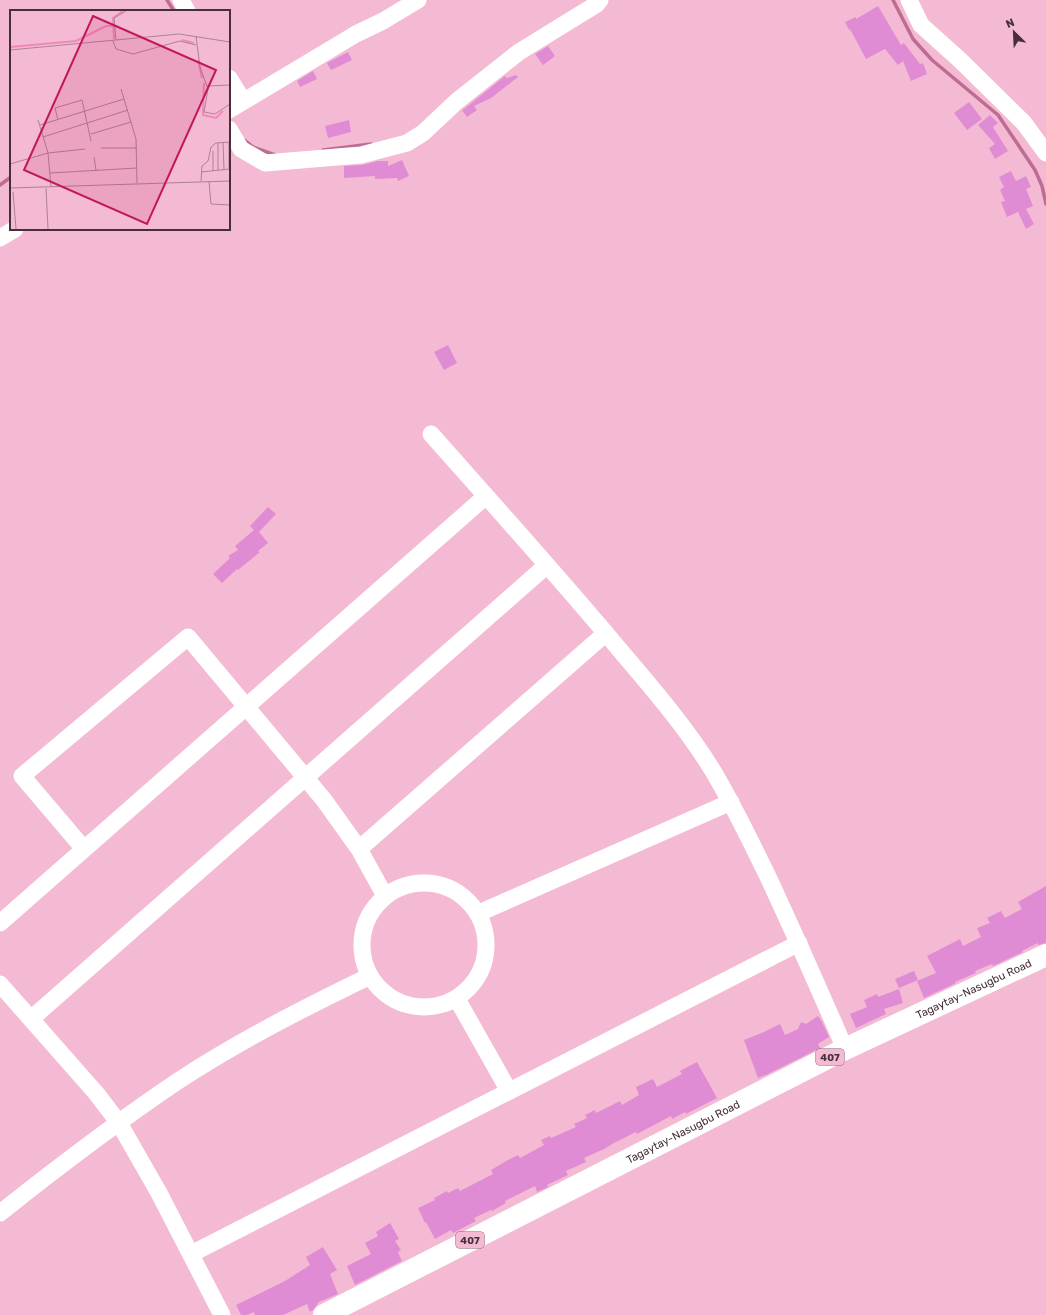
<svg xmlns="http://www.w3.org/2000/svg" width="1046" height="1315" viewBox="0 0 1046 1315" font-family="Rubik,sans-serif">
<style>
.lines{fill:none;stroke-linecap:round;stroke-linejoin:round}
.stream{stroke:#bd6d93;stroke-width:3.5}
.building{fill:#e08cd5}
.minor{stroke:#fff;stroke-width:17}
.major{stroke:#fff;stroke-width:22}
.labels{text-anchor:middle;stroke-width:4;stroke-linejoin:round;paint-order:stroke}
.shield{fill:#f4bad3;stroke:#7a5967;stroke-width:1}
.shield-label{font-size:10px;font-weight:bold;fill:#462f39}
.street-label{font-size:11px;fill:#462f39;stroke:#f4bad3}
.inset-river{fill:none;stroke:#f088b9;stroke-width:2}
.inset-road{fill:none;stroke:#ae8295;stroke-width:1}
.view{fill:#c2185b;fill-opacity:0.15;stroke:#c2185b;stroke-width:2}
.inset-edge{fill:none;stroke:#462f39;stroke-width:2}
</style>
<rect width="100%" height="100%" fill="#f4bad3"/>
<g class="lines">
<path class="stream" d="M167 0 174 11
M893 0 913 39 932 60 998 115 1035 170 1042 186 1046 204
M244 140 253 147 275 155
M323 150 371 144
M0 185 11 177"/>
</g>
<path class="building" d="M878 6 901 45 904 43 920 64 923 63 927 74 911 81 903 61 898 65 885 49 866 59 850 29 849 30 845 22 856 17V19Z
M548 46 555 56 543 65 535 54Z
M348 52 352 60 331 70 327 63Z
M313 71 317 79 300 87 297 81Z
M516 75 518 77 491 98 474 106 477 110 467 117 462 110 464 109 505 76 507 78Z
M969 102 982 119 967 130 954 113Z
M990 115 998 123 993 127 1008 151 995 159 989 148 995 144 978 125Z
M349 120 351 132 328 138 325 126Z
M402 160 409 176 398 181 397 178 375 179V176L344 178V166L362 165 378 161H388V166Z
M1011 171 1016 181 1026 176 1031 187 1026 189 1033 206 1026 209 1034 224 1026 229 1018 212 1007 217 1001 202 1005 201 1000 190 1004 187 999 177Z
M448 345 457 363 444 370 434 352Z
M268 507 276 514 259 532 268 543 258 551 260 552 238 570 237 569 222 583 213 574 230 558 228 556 238 550 235 546 254 530 250 526Z
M1046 886V943L1038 945V943L1022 951 1023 952 993 966 992 964 975 971 976 973 955 982 956 983 924 998 917 981 936 973 927 956 960 939 963 946 981 937 977 928 990 923 987 918 1001 911 1005 918 1022 909 1018 902Z
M914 971 918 980 899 988 895 979Z
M899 989 903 1003 884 1009 886 1014 856 1028 850 1014 867 1007 864 1000 877 994 878 997Z
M818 1016 822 1022 829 1037 818 1044 820 1048 768 1074 758 1078 744 1040 764 1032 780 1024 785 1035 798 1029 801 1022 806 1024Z
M697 1062 717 1098 686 1114 685 1112 672 1119 671 1116 637 1134 636 1132 614 1143 604 1149 584 1158 586 1162 566 1171 568 1175 547 1185 548 1187 537 1192 535 1186 505 1201 506 1203 492 1211 491 1210 474 1218 476 1221 453 1233 451 1230 435 1239 426 1222 425 1223 418 1208 435 1200 434 1198 447 1191 448 1193 458 1188 460 1191 493 1174 491 1170 506 1161 518 1155 520 1158 544 1145 541 1140 550 1136 551 1138 576 1127 574 1124 587 1118 585 1115 595 1110 596 1113 620 1101 622 1105 639 1095 636 1087 653 1079 657 1087 682 1074 680 1071Z
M390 1223 399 1239 395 1241 401 1250 398 1252 402 1261 355 1285 347 1266 371 1254 365 1243 378 1236 376 1232Z
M323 1247 337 1270 330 1274 338 1294 319 1302 313 1310 310 1312 307 1304 283 1315H255L254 1312 247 1315H241L236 1305 285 1281 310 1265 306 1257Z"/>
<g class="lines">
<path class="minor" d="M181 0 187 11
M909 0 921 25 960 60 1024 123 1046 153
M229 78 243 101
M229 110 356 34 383 21 418 0
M229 129 241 149 265 163 361 155 407 143 423 133 457 101 519 52 597 4 600 0
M0 238 15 229
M431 434C494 505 558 576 619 649 652 688 686 727 713 771 734 806 752 844 770 881 796 937 821 993 845 1049
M84 849 22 776 188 637 324 800 359 849 385 896
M359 849 606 633
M362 945a62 62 0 1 1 124 0a62 62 0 1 1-124 0Z
M479 913 731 802
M0 923 486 496
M0 984 96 1093 119 1123 159 1193 222 1315
M457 999 509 1091
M31 1019 547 565
M0 1213C58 1167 117 1122 178 1081 239 1041 304 1008 370 976
M191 1254 799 943"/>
<path class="major" id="s1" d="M324 1315 845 1049 1046 955"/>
</g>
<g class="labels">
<g class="shield">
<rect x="816" y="1049" width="28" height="16" rx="3"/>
<rect x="456" y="1232" width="28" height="16" rx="3"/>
</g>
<g class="shield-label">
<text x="830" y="1061">407</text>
<text x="470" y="1244">407</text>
</g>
<g class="street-label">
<text dy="4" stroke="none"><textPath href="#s1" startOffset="727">Tagaytay-Nasugbu Road</textPath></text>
<text dy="4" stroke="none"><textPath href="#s1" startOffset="403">Tagaytay-Nasugbu Road</textPath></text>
</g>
</g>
<g transform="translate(10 10)">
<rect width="220" height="220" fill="#f4bad3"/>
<path class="inset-river" d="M104 29 103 8 113 1M172 30 184 33M0 37 66 31 96 16H103M188 50 192 68M194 73 193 105 206 108 213 101"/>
<path class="inset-road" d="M186 26 190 57 198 79 194 102 205 104 220 94M106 30 104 8 116 1M103 31 106 39 123 44 170 31 186 35M0 40 169 24 220 32M197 76 220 75M111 79 126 129 127 173M28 110 38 143 41 177M48 110 45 98 72 90 81 131M30 115 114 89M81 124 121 112M33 127 118 100M213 132 214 160M219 132V159M208 133V160M91 138H127M203 141V161M84 147 86 160M0 154 38 143 75 139M191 162 220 159M40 163 127 158M191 171 192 156 198 151 201 137 206 133 220 132M199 171 201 194 220 195M0 178 220 171M36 178 38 219M3 182 6 219"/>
<path class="view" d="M83 6 206 60 137 214 14 160Z"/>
<rect width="220" height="220" class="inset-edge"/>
</g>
<g transform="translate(1014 32) rotate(336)" stroke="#f4bad3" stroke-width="3" paint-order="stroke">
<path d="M0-3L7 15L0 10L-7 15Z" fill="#462f39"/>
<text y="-6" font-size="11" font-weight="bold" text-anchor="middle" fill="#462f39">N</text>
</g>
</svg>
